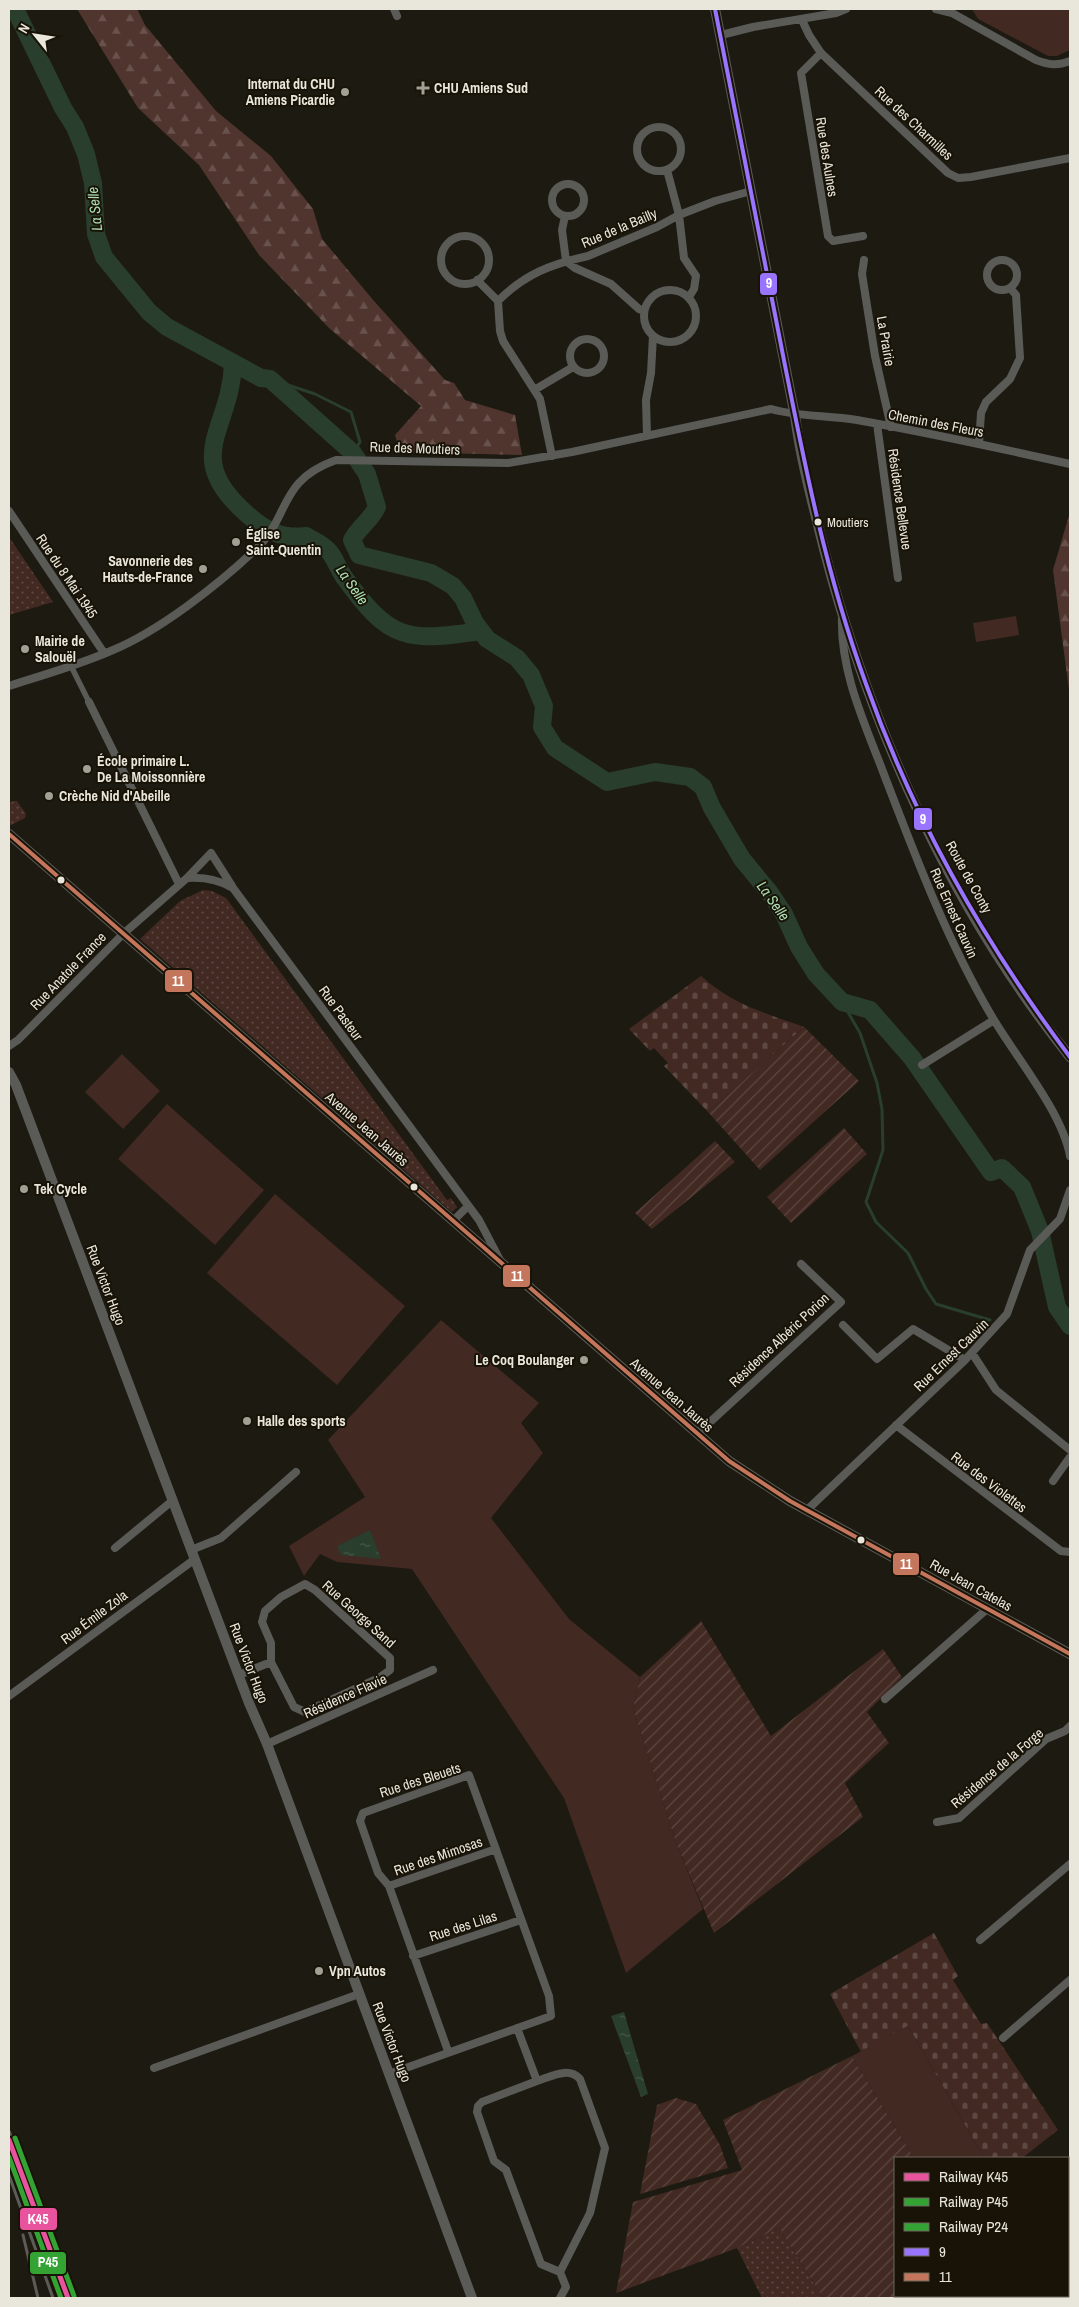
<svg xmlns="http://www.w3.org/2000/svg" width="1079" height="2307" viewBox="0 0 1079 2307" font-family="'Archivo Narrow',sans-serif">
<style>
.grass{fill:url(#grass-dots)}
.forest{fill:url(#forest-firs)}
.cemetery{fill:url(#cemetery-stones)}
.park{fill:#422922}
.garden{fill:url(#garden-furrows)}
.water{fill:url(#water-ripples)}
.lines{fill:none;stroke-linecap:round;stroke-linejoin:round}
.stream{stroke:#293e2c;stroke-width:3}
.river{stroke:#293e2c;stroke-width:18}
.pedestrian{stroke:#5a5b57;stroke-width:5.5}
.minor{stroke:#5a5b57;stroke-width:8}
.tertiary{stroke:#5a5b57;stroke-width:10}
.rail{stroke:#5d5b58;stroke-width:3}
.bus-1-casing{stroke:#181306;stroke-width:8}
.bus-2-casing{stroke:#181306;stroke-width:8}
.bus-1{stroke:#9874ff;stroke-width:4}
.bus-2{stroke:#c4765d;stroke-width:4}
.rail-1-casing{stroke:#181306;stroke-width:9}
.rail-2-casing{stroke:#181306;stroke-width:9}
.rail-3-casing{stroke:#181306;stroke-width:9}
.rail-1{stroke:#e9539d;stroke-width:5}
.rail-2{stroke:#33a333;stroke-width:5}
.rail-3{stroke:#33a333;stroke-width:5}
.poi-dot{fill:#a29f95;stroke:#181306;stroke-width:2}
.bus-dot{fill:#e9e6dc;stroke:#181306;stroke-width:2}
.labels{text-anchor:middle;stroke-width:4;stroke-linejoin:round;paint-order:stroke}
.bus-label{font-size:13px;fill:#e9e6dc;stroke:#181306;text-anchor:start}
.poi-label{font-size:14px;font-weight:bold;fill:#e9e6dc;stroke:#181306;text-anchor:start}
.street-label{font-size:14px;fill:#e9e6dc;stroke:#181306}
.water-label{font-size:15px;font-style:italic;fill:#aadbb2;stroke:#181306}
.line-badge{stroke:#181306;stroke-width:2}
.badge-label{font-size:14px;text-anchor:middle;font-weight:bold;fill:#fff}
</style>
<defs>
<pattern id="grass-dots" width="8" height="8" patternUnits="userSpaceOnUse" patternTransform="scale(1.25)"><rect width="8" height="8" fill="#422922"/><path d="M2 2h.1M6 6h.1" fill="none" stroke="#5d4842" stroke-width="1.8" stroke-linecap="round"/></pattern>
<pattern id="forest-firs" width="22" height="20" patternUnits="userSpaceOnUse" patternTransform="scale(1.25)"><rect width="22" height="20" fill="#4f352d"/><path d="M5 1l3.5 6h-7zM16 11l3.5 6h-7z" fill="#68524b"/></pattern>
<pattern id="cemetery-stones" width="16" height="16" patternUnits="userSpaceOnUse" patternTransform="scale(1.25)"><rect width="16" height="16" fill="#422922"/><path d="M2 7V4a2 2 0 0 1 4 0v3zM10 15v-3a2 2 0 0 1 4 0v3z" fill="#5d4842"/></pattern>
<pattern id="garden-furrows" width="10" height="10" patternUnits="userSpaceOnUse" patternTransform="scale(1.25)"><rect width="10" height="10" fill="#422922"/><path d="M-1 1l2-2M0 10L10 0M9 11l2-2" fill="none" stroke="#5d4842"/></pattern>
<pattern id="water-ripples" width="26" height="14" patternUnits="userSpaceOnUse" patternTransform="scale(1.25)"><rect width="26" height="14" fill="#293e2c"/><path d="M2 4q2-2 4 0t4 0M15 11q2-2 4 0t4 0" fill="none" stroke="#485a4a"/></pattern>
</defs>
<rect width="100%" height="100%" fill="#1d1a12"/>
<path class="grass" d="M9 537 53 602 9 615Z
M13 801H17L26 814 25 818 9 826V803Z
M203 890 212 891 226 898 447 1200 451 1198 457 1207 452 1212 140 939 180 901Z
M779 2228 823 2298H762L737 2248Z"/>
<path class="forest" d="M77 9H137L145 25 216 111 271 156 313 209 322 239 374 301 445 380 454 383 465 400 515 415 522 455 400 452 395 435 421 406 329 328 259 255 199 165 138 108Z
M1070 512V697L1053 570Z"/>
<path class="cemetery" d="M701 976C733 1005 765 1013 804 1027L708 1112 664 1066 668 1063 654 1048 650 1051 629 1029Z
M934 1933 958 1976 953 1980 981 2024 987 2023 1058 2130 1022 2158H984L908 2026 861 2052 830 1994Z"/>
<path class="park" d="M972 9H1070V50L1057 56H1048L978 19Z
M1016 616 1019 635 976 642 973 623Z
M122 1054 160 1091 123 1129 85 1092Z
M167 1104 264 1190 215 1245 118 1159Z
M275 1194 405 1306 337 1385 207 1273Z
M441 1320 539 1403 521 1423 543 1453 491 1518 569 1619 640 1677 633 1708 676 1843 703 1909 626 1973 564 1798 412 1569 337 1562 320 1554 304 1576 289 1546 365 1497 328 1440Z
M908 2026 984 2158H914L852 2056Z"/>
<path class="garden" d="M804 1027 859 1081 760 1170 708 1112Z
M844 1128 867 1154 791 1223 767 1197Z
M715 1141 735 1162 652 1229 635 1213Z
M701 1621 771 1736 883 1649 902 1677 867 1712 889 1743 845 1783 863 1817 714 1933 676 1843 633 1708 640 1677Z
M852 2056 914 2158H895V2296H940L936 2298H823L779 2228 737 2248 616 2293 633 2202 742 2170 723 2120Z
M676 2098 696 2104 720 2145 728 2168 640 2194 657 2105Z"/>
<path class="water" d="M370 1530 381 1559 341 1555 337 1546Z
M624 2012 648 2094 641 2097 611 2016Z"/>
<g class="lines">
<path class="stream" d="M270 379 315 394 351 412 360 442 353 453
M842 1002 860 1033 877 1083 882 1109 883 1150 866 1202 876 1222 908 1253 926 1289 936 1304 990 1320"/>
<path class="river" d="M15 9 63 108 75 127 86 154 93 183 96 234 104 257 149 312 167 327 261 378 270 379 353 453 367 474 377 507C371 520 359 527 352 540L359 555 431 573 453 586 463 598 475 623 487 639 517 658 531 675 544 706 542 727 555 748 607 782 655 772 690 777 703 787 712 808 742 859 770 893 784 914 799 947 816 974 842 1002 870 1010 912 1058 991 1172 1002 1168 1022 1187 1040 1231 1057 1307 1070 1326
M233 363C231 431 180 456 248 515 266 531 282 539 306 536 314 541 326 546 331 554 336 561 339 570 344 577 390 641 406 642 481 631"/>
<path class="pedestrian" d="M71 666 89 702"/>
<path class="minor" d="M394 9 397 16
M936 9 952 13 1036 60C1049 65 1057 66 1070 61
M802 20 809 35 821 53 948 173 958 178 971 177 1070 158
M721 35 753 27 836 13 846 9
M821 53 801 73 828 236 833 241 863 236
M637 149a22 22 0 1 1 44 0a22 22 0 1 1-44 0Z
M667 170 679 215 684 258 696 276 694 289 689 297
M552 200a16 16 0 1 1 32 0a16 16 0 1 1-32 0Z
M565 216 562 230 566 261 575 268 611 284 639 309 644 311
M441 260a24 24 0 1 1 48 0a24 24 0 1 1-48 0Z
M864 260 862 274 875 356 891 427
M987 275a15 15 0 1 1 30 0a15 15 0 1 1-30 0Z
M477 280 498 301
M644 316a26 26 0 1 1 52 0a26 26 0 1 1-52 0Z
M570 356a17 17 0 1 1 34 0a17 17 0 1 1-34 0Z
M536 389 573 367
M877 424 898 578
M647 436 646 400 651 373 653 336
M979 444 981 413 986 402 1010 379 1020 358 1016 295 1010 288
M552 456 540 399 503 341 500 331 498 301C525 274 551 264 588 256L657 227 679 215 715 201 751 191
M9 511 104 653
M842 617C840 673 866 726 885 777 916 858 947 940 991 1015 1014 1055 1062 1111 1070 1156
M9 686C43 675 79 665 113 650 159 631 218 585 255 550 291 517 277 481 336 460L508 463 572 452 771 409C799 417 828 415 857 420 929 433 999 448 1070 464
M89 702 179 884
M187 878 211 853 232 886
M9 1046 18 1040 123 934 187 878C203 877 218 879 233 888L479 1220 500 1260
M922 1065 994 1020
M453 1221 467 1207
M843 1325 877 1359 913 1329 965 1360
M972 1353 996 1390 1070 1450
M896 1425 1061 1551 1070 1552
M697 1434 841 1302 801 1264
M1053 1481 1070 1457
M807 1510 965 1360 1007 1314 1030 1250 1060 1219 1070 1190
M115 1548 172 1501
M191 1550 221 1538 296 1472
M305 1584 315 1590 390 1658V1670L379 1678 305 1712 294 1707 271 1662V1643L262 1622 265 1611 281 1597Z
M239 1675 271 1662
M9 1696 195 1559
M885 1699 987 1609
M267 1744 433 1670
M937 1822 959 1818 1046 1739 1065 1731 1070 1726
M389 1886 496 1849
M980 1940 1070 1864
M413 1956 521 1920
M517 2028 537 2081C551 2077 568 2066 580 2079L605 2148 590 2213 560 2272 541 2264 506 2170 494 2161 477 2112 478 2106 482 2102 537 2081
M1003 2038 1070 1980
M154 2068 359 1994
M389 2074 551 2016 549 1996 469 1775 363 1813 360 1821 378 1873 389 1886 448 2051
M560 2272 566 2287 560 2298"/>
<path class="tertiary" d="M715 9 795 416C801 461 813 505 824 549 871 730 952 910 1070 1057
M9 834 729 1461 790 1501 1070 1654
M9 1072 16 1085 249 1703 267 1744 472 2298"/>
<path class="rail" d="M9 2131 43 2208 77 2298
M9 2175 53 2298
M23 2235 38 2298"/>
<defs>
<path id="bus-1" d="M715 9C737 119 758 230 780 340 803 457 825 572 866 684 914 820 983 941 1070 1057"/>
<path id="bus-2" d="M9 834 729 1461 790 1501 1070 1654"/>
</defs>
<use href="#bus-1" class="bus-1-casing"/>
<use href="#bus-2" class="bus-2-casing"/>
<use href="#bus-1" class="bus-1"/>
<use href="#bus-2" class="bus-2"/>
<defs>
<path id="rail-1" d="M9 2140 68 2298"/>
<path id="rail-2" d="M9 2157 61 2298"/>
<path id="rail-3" d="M15 2138 74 2296"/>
</defs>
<use href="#rail-1" class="rail-1-casing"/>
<use href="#rail-2" class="rail-2-casing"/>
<use href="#rail-3" class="rail-3-casing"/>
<use href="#rail-1" class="rail-1"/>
<use href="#rail-2" class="rail-2"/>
<use href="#rail-3" class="rail-3"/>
</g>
<g class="poi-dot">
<path d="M420.5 80.5h5v5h5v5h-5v5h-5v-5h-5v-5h5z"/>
<circle cx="345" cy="92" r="5"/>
<circle cx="236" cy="542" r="5"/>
<circle cx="203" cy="569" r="5"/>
<circle cx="25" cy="649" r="5"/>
<circle cx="87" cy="769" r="5"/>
<circle cx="49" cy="796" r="5"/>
<circle cx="24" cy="1189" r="5"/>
<circle cx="584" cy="1360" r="5"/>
<circle cx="247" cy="1421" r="5"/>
<circle cx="319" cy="1971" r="5"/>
</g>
<g class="bus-dot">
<circle cx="818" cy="522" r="4.5"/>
<circle cx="61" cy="880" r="4.5"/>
<circle cx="414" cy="1187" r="4.5"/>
<circle cx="861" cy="1540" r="4.5"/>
</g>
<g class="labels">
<g class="bus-label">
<text x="827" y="527">Moutiers</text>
</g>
<g class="poi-label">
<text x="335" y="89" text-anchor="end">Internat du CHU<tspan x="335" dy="16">Amiens Picardie</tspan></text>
<text x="434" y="93">CHU Amiens Sud</text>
<text x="246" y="539">Église<tspan x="246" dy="16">Saint-Quentin</tspan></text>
<text x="193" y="566" text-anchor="end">Savonnerie des<tspan x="193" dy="16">Hauts-de-France</tspan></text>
<text x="35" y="646">Mairie de<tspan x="35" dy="16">Salouël</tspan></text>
<text x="97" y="766">École primaire L.<tspan x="97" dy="16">De La Moissonnière</tspan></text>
<text x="59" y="801">Crèche Nid d'Abeille</text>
<text x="34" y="1194">Tek Cycle</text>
<text x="574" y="1365" text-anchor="end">Le Coq Boulanger</text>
<text x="257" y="1426">Halle des sports</text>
<text x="329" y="1976">Vpn Autos</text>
</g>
<g class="street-label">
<text transform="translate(914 123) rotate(43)" y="5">Rue des Charmilles</text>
<text transform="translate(827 157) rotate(81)" y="5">Rue des Aulnes</text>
<text transform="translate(619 228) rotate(-23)" y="5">Rue de la Bailly</text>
<text transform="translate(886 341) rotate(80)" y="5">La Prairie</text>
<text transform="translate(936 423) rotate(11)" y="5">Chemin des Fleurs</text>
<text transform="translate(415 448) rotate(2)" y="5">Rue des Moutiers</text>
<text transform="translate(900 499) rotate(82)" y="5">Résidence Bellevue</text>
<text transform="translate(67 576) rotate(56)" y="5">Rue du 8 Mai 1945</text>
<text transform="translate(969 877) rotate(61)" y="5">Route de Conty</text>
<text transform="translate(954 913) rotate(66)" y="5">Rue Ernest Cauvin</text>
<text transform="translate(68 971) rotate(-46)" y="5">Rue Anatole France</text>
<text transform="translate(341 1013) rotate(54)" y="5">Rue Pasteur</text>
<text transform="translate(367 1129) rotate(41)" y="5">Avenue Jean Jaurès</text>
<text transform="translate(106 1285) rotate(69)" y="5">Rue Victor Hugo</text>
<text transform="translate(779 1340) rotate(-43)" y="5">Résidence Albéric Porion</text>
<text transform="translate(951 1355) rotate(-44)" y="5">Rue Ernest Cauvin</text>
<text transform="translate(672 1395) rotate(41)" y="5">Avenue Jean Jaurès</text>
<text transform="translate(989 1482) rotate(37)" y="5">Rue des Violettes</text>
<text transform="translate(971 1585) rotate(29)" y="5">Rue Jean Catelas</text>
<text transform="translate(359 1614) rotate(42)" y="5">Rue George Sand</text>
<text transform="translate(94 1617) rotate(-37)" y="5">Rue Émile Zola</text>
<text transform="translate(249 1663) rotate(69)" y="5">Rue Victor Hugo</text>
<text transform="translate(345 1696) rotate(-24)" y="5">Résidence Flavie</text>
<text transform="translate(997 1768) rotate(-40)" y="5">Résidence de la Forge</text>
<text transform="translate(420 1780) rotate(-18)" y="5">Rue des Bleuets</text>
<text transform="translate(438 1856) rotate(-19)" y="5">Rue des Mimosas</text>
<text transform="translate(463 1926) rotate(-18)" y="5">Rue des Lilas</text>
<text transform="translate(392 2042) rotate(69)" y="5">Rue Victor Hugo</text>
</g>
<g class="water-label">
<text transform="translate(95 209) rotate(-96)" y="5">La Selle</text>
<text transform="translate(352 585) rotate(55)" y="5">La Selle</text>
<text transform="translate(773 901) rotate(54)" y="5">La Selle</text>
</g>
</g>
<g class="line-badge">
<rect x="759" y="272" width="19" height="24" rx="5" fill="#9874ff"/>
<rect x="913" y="807" width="20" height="24" rx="5" fill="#9874ff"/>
<rect x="164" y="969" width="29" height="24" rx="5" fill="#c4765d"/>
<rect x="502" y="1264" width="29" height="24" rx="5" fill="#c4765d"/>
<rect x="892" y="1552" width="28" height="24" rx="5" fill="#c4765d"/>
<rect x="19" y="2207" width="39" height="24" rx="5" fill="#e9539d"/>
<rect x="29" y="2251" width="38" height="24" rx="5" fill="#33a333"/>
</g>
<g class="badge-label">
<text x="769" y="288">9</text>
<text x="923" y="824">9</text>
<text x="178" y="986">11</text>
<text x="517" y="1281">11</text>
<text x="906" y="1569">11</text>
<text x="38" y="2224">K45</text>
<text x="48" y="2267">P45</text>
</g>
<rect width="1079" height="2307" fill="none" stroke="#e9e6dc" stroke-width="20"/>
<rect x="894" y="2157" width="175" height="140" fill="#181306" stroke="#6c675c"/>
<rect x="904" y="2173" width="25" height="8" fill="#e9539d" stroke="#6c675c"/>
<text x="939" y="2182" font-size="15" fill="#e9e6dc">Railway K45</text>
<rect x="904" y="2198" width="25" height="8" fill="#33a333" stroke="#6c675c"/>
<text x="939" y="2207" font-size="15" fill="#e9e6dc">Railway P45</text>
<rect x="904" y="2223" width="25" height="8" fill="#33a333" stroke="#6c675c"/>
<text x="939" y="2232" font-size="15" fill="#e9e6dc">Railway P24</text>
<rect x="904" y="2248" width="25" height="8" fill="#9874ff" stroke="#6c675c"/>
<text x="939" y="2257" font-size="15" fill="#e9e6dc">9</text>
<rect x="904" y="2273" width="25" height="8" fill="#c4765d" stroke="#6c675c"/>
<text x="939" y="2282" font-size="15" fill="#e9e6dc">11</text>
<g transform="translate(35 35) rotate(300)" stroke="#181306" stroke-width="4" paint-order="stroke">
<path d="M0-4L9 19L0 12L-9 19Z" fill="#e9e6dc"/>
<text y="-8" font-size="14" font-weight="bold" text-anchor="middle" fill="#e9e6dc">N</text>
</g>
</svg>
